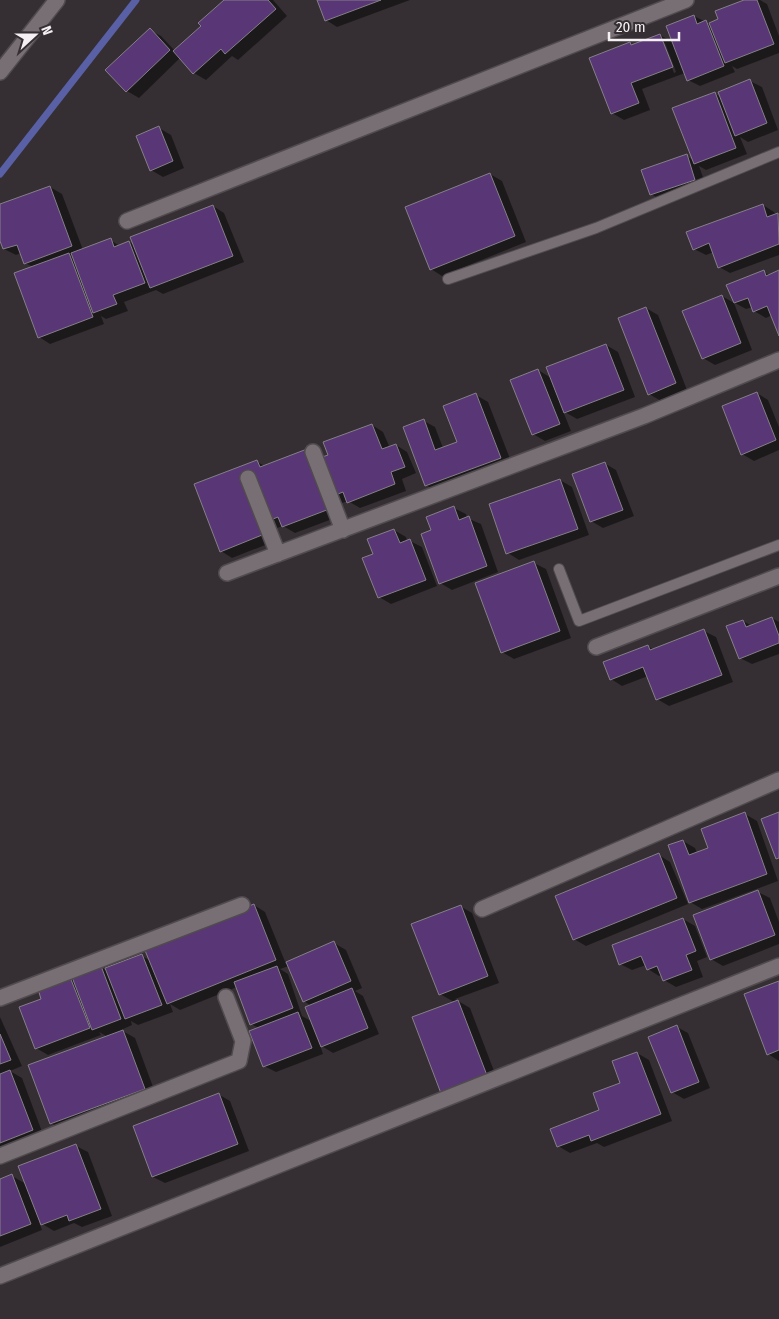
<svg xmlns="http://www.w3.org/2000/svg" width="779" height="1319" viewBox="0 0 779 1319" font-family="'Fira Sans Condensed',sans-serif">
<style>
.shadow{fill:#0007;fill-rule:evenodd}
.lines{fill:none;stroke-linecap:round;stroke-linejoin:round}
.stream{stroke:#5960a5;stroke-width:7}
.building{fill:#593675;stroke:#848088}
.lane-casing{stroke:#514b4f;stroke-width:12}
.street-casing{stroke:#514b4f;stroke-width:18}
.secondary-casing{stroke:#514b4f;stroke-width:18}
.lane{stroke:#776f74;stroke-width:10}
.street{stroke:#776f74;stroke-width:15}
.secondary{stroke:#776f74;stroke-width:15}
</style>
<rect width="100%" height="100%" fill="#352f33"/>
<path class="shadow" d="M226 0H273L287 16 238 60 232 56 206 80 194 73 180 58 139 98 127 91 150 30 161 36 175 51 203 26Z
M318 0H410L337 27 326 20Z
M747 0H760L767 4 779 36V53L737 69 732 66 735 72 700 86 688 80 685 73 642 89 650 110 624 120 612 113 630 43 634 46 660 35 674 43 694 16 710 24 720 20ZM663 43H665L676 72 674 73Z
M750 81 762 87 778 130 748 142 740 137 747 154 706 170 699 166 706 186 663 201 651 194 687 156 693 160 714 93 721 97Z
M159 128 171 135 184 168 163 177 151 170Z
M490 174 502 181 526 242 442 276 431 269Z
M50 187 62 194 83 250 110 240 120 246 129 242 135 245 213 206 224 213 244 262 163 294 156 290 124 302 128 311 106 319 101 316 104 324 50 344 39 337 33 267 25 263 21 253 16 255 4 249 0 238V205Z
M763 205 774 212 776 215H779V255L730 273 719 267 714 252 706 255 694 249Z
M763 272 770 275 779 272V332L772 315 766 318 754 311 753 307 746 309 735 303Z
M722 296 734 303 752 350 715 365 703 358Z
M646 308 658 315 687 390 661 401 649 394Z
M606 345 618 352 635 397 577 419 563 411 571 431 545 441 533 434 538 370 553 379Z
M757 393 768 400 779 427V450L754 461 742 454Z
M476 395 488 402 512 464 437 492 426 485 424 421 435 427 443 448 458 443Z
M372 425 383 432 390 448 396 445 407 452 416 473 402 479 406 491 360 508 348 501 339 504 343 515 295 533 283 526 274 529 278 540 232 558 221 551 257 462 265 466 319 460 330 456Z
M604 463 616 470 634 516 603 528 591 521Z
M560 480 572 487 589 535 519 560 508 553Z
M454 508 466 514 467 518 481 524 498 572 452 590 440 583 433 531Z
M394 530 406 537 407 542 410 541 422 547 437 586 391 604 379 597Z
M534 563 546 569 571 638 514 659 502 652Z
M772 618 779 622V654L752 664 740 658 743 621 752 626Z
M704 631 716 637 733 682 669 706 657 699 648 676 622 686 611 679 648 646 654 650Z
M745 814 757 821 778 881 702 909 690 902 683 841 695 848 697 853 710 849Z
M659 855 670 862 688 904 586 946 574 939Z
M758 892 770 898 779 922V944L723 966 711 959Z
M254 905 265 912 286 964 334 943 346 950 362 988 355 991 363 996 379 1034 333 1053 320 1045 323 1054 276 1072 264 1066 259 1028 251 1024 237 987 180 1010 170 1004 173 1012 138 1025 131 1021 132 1025 121 1030 135 1038 156 1095 63 1130 51 1123 108 1037 99 1032 101 1035 48 1055 36 1048 43 999 70 978 75 981 101 967 105 970 142 956 151 961ZM289 966 304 1001 311 1006V1021L302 1016 288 974 280 969Z
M460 906 472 913 499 983 455 999 470 1008 499 1084 454 1101V1002L440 994Z
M683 919 695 926 707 957 697 961 703 977 676 987 664 980 662 975 659 976 648 969 646 965 632 970 620 964Z
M779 983V1061L768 1054Z
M0 1017 22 1066 10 1071 22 1078 44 1137 0 1153Z
M677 1027 688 1033 710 1088 684 1099 672 1092Z
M637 1053 649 1060 672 1121 604 1147 597 1143 570 1153 558 1146 601 1110 622 1084Z
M218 1094 230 1101 249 1151 165 1183 153 1177 134 1127Z
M76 1146 88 1152 112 1216 82 1227 74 1223 54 1231 39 1222 42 1230 0 1247V1180L12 1176 26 1184Z"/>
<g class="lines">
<path class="stream" d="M0 174 136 0"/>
</g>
<path class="building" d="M224 0H268L276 9 225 54 221 49 193 74 173 51 201 26 198 23Z
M317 0H381L325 21Z
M744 0H757L774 44 725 63 709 23 718 19 715 11Z
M694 15 697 24 706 20 724 66 687 81 666 26Z
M150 28 170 50 126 92 105 70Z
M660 34 673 67 631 83 639 103 611 114 589 58 630 42 631 45Z
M750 79 767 123 735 136 718 92Z
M715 92 736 148 694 164 672 108Z
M159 126 173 161 150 171 136 136Z
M687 154 695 180 650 195 641 170Z
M490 173 515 236 430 270 405 207Z
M50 186 72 246 24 264 17 245 3 249 0 241V204Z
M763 204 767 217 778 213 779 244 718 268 709 243 693 250 686 232Z
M213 205 233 256 150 288 130 237Z
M111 238 114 247 129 241 145 283 113 295 117 304 93 313 71 253Z
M69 253 93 317 38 338 14 273Z
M764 270 766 276 779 270V336L767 306 753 312 748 298 734 303 726 285Z
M722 295 741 343 702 359 682 311Z
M646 307 676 383 648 395 618 318Z
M606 344 624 390 564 413 546 367Z
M538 369 560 424 532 435 510 380Z
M757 392 776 440 741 455 722 406Z
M476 393 501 458 425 486 403 427 424 419 435 450 457 442 443 406Z
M372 424 382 449 396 444 405 467 391 472 395 484 347 503 343 492 328 498 332 508 282 527 278 517 263 523 267 533 220 552 194 484 257 460 260 467 307 449 311 461 328 455 323 442Z
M605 462 623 510 590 522 572 474Z
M560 479 578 529 506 554 489 504Z
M454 506 459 520 469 516 487 566 439 584 421 534 431 530 426 517Z
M394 529 400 543 410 539 426 580 378 598 362 558 373 554 367 539Z
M534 561 560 631 501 653 475 583Z
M772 617 779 636V643L739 659 726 626 743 620 746 627Z
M704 629 722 675 656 700 643 667 610 680 603 662 648 645 650 650Z
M745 812 767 874 689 903 668 845 683 840 689 855 708 848 701 829Z
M779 812V858L776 859 761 819Z
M659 853 677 898 573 940 555 896Z
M758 890 775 935 710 960 693 915Z
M254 904 276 960 167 1004 144 948Z
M461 905 488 976 439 995 411 924Z
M683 918 696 951 686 955 692 970 663 981 657 966 647 970 641 956 619 965 612 945Z
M334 941 351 981 303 1002 286 962Z
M142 954 162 1005 125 1019 105 968Z
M101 966 121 1019 92 1030 72 977Z
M277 966 293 1008 250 1025 234 982Z
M70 977 90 1028 35 1049 19 1007 41 999 38 989Z
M779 981V1050L767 1055 744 994Z
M352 988 368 1028 321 1047 305 1007Z
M458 1000 488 1078 442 1096 412 1017Z
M298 1012 312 1048 263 1067 249 1031Z
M677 1025 699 1082 671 1093 648 1037Z
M123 1030 145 1089 50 1124 28 1065Z
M0 1034 11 1060 0 1064Z
M637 1052 661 1114 591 1141 589 1135 557 1147 550 1129 599 1110 593 1093 620 1083 612 1061Z
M10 1070 33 1130 0 1143V1074Z
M219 1093 238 1144 152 1177 133 1126Z
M76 1144 101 1209 69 1221 67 1215 41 1225 18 1166Z
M12 1174 31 1224 0 1236V1179Z"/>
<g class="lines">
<defs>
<path id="lane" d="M448 279 596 228 779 152
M559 569 579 621 779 545"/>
<path id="street" d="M127 221 686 0
M313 452 343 530
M248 478 278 554
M227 573 644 416 779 360
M596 647 779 576
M482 909 779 780
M0 998 242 905
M0 1156 239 1061 243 1041 226 997
M0 1276 779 966"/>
<path id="secondary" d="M0 72 57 0"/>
</defs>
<use href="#lane" class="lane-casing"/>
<use href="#street" class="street-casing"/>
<use href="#secondary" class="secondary-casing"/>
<use href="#lane" class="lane"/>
<use href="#street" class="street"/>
<use href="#secondary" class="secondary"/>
</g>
<g transform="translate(35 35) rotate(69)" stroke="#352f33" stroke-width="4" paint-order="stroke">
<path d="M0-4L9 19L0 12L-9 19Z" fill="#f5f0f3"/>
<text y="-8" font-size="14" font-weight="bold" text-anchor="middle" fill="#f5f0f3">N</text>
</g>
<path d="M609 32v8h70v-8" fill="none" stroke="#f5f0f3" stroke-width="2.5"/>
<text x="616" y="32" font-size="15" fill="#f5f0f3" stroke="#352f33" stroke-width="4" paint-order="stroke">20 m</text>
</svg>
